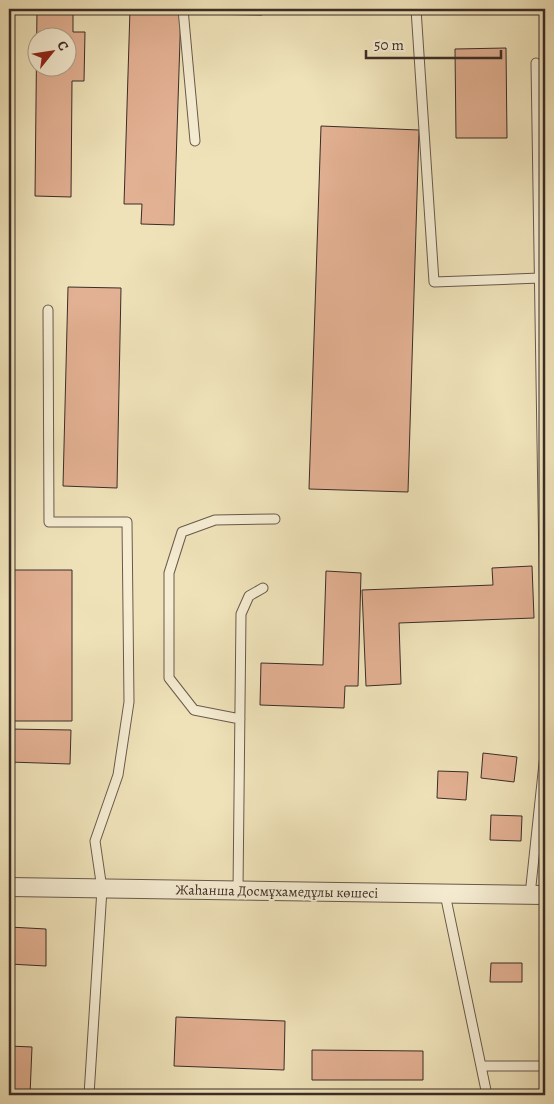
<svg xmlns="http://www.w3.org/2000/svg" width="554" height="1104" viewBox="0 0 554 1104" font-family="Alegreya,serif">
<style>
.building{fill:#e2b092;stroke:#3b2d27;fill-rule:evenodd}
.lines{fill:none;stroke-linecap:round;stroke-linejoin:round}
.service-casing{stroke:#685a4c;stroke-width:11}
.minor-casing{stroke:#685a4c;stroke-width:20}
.service{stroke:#f5ecd2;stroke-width:9}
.minor{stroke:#f5ecd2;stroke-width:18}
.labels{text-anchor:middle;stroke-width:4;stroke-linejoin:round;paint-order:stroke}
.street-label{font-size:14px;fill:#3b2d27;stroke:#f5ecd2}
</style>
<rect width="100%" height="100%" fill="#efe2b9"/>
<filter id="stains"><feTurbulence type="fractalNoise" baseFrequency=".004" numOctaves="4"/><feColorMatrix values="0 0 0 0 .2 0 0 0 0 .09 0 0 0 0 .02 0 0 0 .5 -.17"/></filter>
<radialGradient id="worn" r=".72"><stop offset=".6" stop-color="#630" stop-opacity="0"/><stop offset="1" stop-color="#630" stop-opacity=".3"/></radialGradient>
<path class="building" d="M37 9H73V32H85L84 81H72L71 197 35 196ZM38 38H68V68H38Z
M130 9H181L174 225 141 224 142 204H124Z
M198 9H262V15L198 14Z
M506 48 507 138H456L455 49Z
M321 126 419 130 408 492 309 489Z
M68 287 121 288 117 488 63 486Z
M532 566 534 618 399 623 401 684 366 686 362 590 493 585 492 568Z
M9 570H72V721H9Z
M326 571 361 573 358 686H345L344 708 260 705 261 663 323 665Z
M9 729 71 730 70 764 9 762Z
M483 753 517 757 514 782 481 778Z
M438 771 468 772 466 800 437 798Z
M491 815 522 816 521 841 490 840Z
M9 927 46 929V966L9 964Z
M491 963H522V982H490Z
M176 1017 285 1021 284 1070 174 1066Z
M9 1046 32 1047 30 1095H9Z
M312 1050 423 1051V1080H312Z"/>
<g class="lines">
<defs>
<path id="service" d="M183 9 195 141
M416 9 434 282 540 278
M536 63 545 630
M48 310 49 522H127L129 702 118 775 95 841 102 889 89 1095
M240 719 194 710 169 678V573L182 532 215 520 275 519
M238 890 241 614 249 596 263 588
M445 894 487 1095
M530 895 545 754
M481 1066H545"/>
<path id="minor" d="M9 887 545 895"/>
</defs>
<use href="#service" class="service-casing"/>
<use href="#minor" class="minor-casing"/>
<use href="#service" class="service"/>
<use href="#minor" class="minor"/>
</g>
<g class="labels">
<g class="street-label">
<text transform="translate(277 891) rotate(1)" y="5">Жаһанша Досмұхамедұлы көшесі</text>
</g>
</g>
<rect width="554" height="1104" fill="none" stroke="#efe2b9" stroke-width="30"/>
<rect x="10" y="10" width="534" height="1084" fill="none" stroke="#3b2d27" stroke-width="2.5"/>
<rect x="15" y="15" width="524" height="1074" fill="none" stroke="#3b2d27"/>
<g transform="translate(52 52) rotate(60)"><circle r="24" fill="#f5ecd2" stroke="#aba08e"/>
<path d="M0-4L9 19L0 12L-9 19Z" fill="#8f2418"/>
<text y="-8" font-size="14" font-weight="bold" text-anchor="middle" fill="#3b2d27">С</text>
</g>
<path d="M366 50v8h135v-8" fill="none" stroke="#3b2d27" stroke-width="2.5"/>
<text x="374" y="50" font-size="15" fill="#3b2d27" stroke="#f5ecd2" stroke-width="4" paint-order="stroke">50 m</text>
<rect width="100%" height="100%" filter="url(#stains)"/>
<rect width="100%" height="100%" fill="url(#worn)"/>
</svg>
